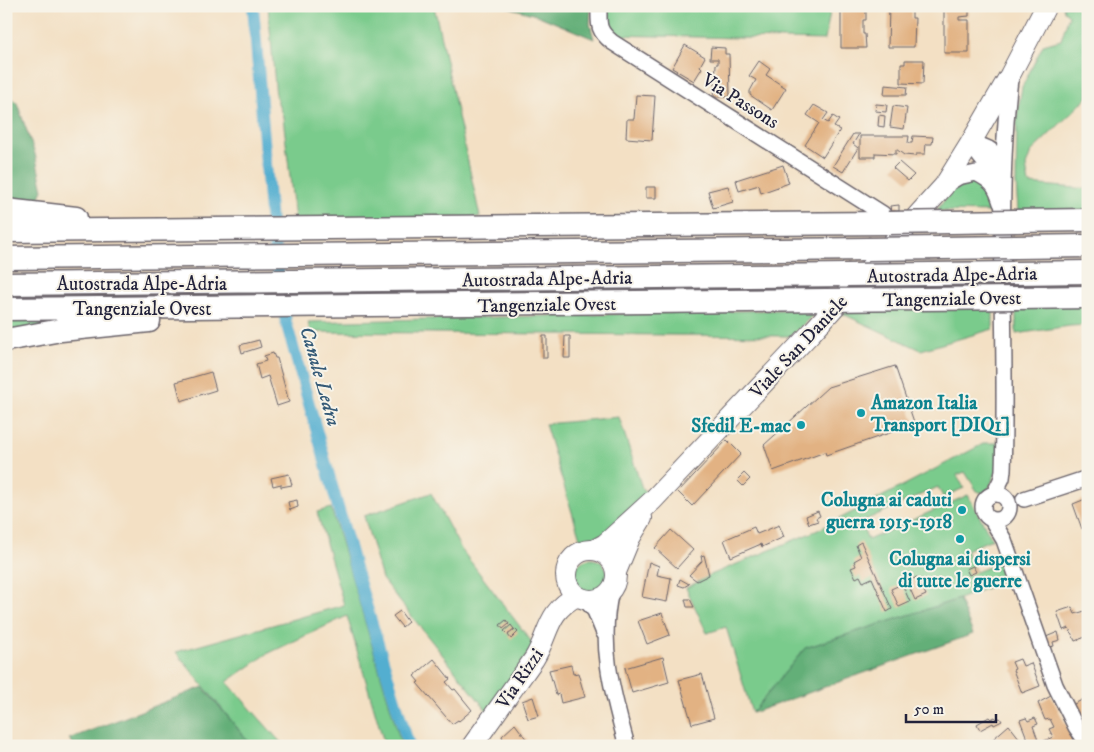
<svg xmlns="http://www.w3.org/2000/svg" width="1094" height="752" viewBox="0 0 1094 752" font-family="'IM FELL DW Pica',serif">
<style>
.green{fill:#7acb8c;stroke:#4e7664}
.forest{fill:#63af78;stroke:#42685a}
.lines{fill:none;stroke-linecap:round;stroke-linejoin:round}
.canal{stroke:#52aed0;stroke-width:12}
.building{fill:#e2b283}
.minor-casing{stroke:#6b646b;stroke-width:18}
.major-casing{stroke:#6b646b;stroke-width:22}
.highway-casing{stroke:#6b646b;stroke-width:25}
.minor{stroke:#fff;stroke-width:15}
.major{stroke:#fff;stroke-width:20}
.highway{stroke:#fff;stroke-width:22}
.highway-bridge-casing{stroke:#6b646b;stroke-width:25;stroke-linecap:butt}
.highway-bridge{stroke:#fff;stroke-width:22}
.culture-dot{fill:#0f9aa8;stroke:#f7f3e8;stroke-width:2}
.labels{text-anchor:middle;stroke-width:4;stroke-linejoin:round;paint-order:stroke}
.street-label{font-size:19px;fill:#22223b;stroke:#f7f3e8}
.culture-label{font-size:19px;font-weight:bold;fill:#0d838f;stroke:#f7f3e8;text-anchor:end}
.water-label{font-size:20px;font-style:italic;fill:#355a77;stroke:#f7f3e8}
</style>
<rect width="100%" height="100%" fill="#f7f3e8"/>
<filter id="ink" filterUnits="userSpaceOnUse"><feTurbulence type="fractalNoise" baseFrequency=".02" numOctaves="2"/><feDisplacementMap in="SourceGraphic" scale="10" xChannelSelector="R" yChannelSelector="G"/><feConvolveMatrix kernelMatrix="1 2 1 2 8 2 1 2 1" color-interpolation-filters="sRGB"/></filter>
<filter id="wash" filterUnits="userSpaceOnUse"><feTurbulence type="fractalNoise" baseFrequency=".0096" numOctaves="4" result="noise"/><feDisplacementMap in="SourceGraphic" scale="20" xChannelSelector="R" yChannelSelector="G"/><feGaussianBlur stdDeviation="1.12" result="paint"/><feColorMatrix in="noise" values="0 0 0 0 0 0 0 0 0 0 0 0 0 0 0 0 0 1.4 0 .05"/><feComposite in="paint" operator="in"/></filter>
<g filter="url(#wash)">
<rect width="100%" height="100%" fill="#f3e0c4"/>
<path class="green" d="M268 6H434L480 217 295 220 283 117 276 97Z
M608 6H831L825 40 612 35C606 25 605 18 608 6Z
M1063 6H1088V97L1031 152 1026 166 1029 184 1088 189V211H1018L1016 183 1017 116 1022 87 1043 45 1061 40 1069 15 1064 11Z
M975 181 985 184 993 200V212L936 211C950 194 952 186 975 181Z
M1088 304V325L1070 326 1016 334V306Z
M993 307V329L921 350 843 314 849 308Z
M819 309 791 336 310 332 308 322Z
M117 316 6 335V317Z
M619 417 642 488 649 496 604 536 582 545 545 424Z
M985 443H999V467L987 492 982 493 977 491 965 472 957 475 964 488 943 497 938 487 861 522 868 540 968 495 992 539 966 550 976 572 1002 562 1010 579 959 599 805 648 752 713 726 627 707 633 686 588 713 574 818 530Z
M431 493 461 549 534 645 488 712 382 579 364 516Z
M331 508 402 746H385L347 616 267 654 227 682 284 746H252L176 652 344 605 317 512Z
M574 576a17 17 0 1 1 34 0a17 17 0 1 1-34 0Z"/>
<path class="forest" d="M505 6H591L590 24 594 39 539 16Z
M6 94 17 103 35 154 43 190 36 206 6 203Z
M959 599 973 634 752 713 805 648Z
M203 687 252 746H75L69 739Z"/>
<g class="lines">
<path class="canal" d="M253 6 271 224 286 322 356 571 409 746"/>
</g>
<g id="blocks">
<path class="building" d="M841 6 866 7V20H863V34H865L866 48H841Z
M889 6H915V9H912V18H915L914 47H888Z
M944 6H969V16L959 17V20H969V53H944Z
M685 45 705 57 700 66 702 68 694 81 672 68Z
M711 47 725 48V54H729L730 97H714L716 64H718V59H710Z
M905 60H924L923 84 901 83V64H905Z
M759 61 770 69 766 75 786 88 772 110 750 95V91L756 80 749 76Z
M885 85 907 87 906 95H884Z
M636 95 655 96 652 140 626 138 627 119H634Z
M876 104 887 105 886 112 875 111Z
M814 105 828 113 823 120 828 123 833 116 839 120 834 127 840 130 823 157 805 145 819 123 807 115Z
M893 106 907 108 904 129 890 127Z
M879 115 885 116 884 127 878 126Z
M853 134H859L853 144 858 148 843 172 833 166Z
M860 136H909L908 143H912L913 136 933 137 932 144H926L925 154H916L915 156 904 155 896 149V154L875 153V157H860Z
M899 162 914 175 908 181 893 168Z
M783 165 789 183 761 193 759 185 739 191 736 180Z
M728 186 733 202 713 208 708 191Z
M646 187H656V198H646Z
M899 205V211H891L890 206Z
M543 336H547V358H543Z
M565 336H570V358H564Z
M259 340 261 347 242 353 240 345Z
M273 353 275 358H277L289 402 277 406 268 376 260 379 256 364 266 361 264 356Z
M895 366 914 422 891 430 892 432 826 455 825 452 773 471 764 445 828 387Z
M211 372 216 390 181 401 176 382Z
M727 440 741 454 692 506 678 492Z
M744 473 750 479 743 486 737 480Z
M289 474 292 485 281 487V484L273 486 271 478Z
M1088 498V527L1082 529 1073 504Z
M297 500 298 507 290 510 288 502Z
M818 511 820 516 816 518 818 521 809 524 806 516Z
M779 525 784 537 762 547 761 544 731 557 724 540 754 527 757 534Z
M671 530 693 550 677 568 655 548Z
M861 542 892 609 887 612 872 578 863 582 860 576 856 578 851 568 856 566 854 561 861 557 856 545Z
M704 555 709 575 697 581 689 575 702 561 701 556Z
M649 562 659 566 657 575 671 578 667 602 642 597Z
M973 566 976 572 969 575 966 569Z
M917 577 926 595 915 600 907 582Z
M680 579 689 584 684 587 678 585Z
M902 584 910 602 899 607 891 589Z
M685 599H690L694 607H687Z
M1072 607 1075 614 1088 610V636L1075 641 1069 628 1063 630 1057 612Z
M400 611 408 622 402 627 393 616Z
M662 613 670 635 647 644 638 621Z
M506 620 509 624 503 629 500 625Z
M511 625 514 629 507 634 504 631Z
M515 629 518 632 511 639 508 635Z
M1058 632 1060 640 1053 642 1054 646 1049 647 1046 637Z
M663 657 669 682 632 693 625 668Z
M434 659 450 679 446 682 453 690 455 689 472 710 459 721 458 720 452 724 417 683 419 682 414 676Z
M1020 659 1023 666 1031 663 1040 686 1022 693 1013 670 1015 669 1012 662Z
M571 665 573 674 578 673 585 697 561 703 559 694 556 695 549 670Z
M702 674 714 718 692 724 679 680Z
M1051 696 1074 740 1064 746H1046L1044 741 1053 737 1049 729 1054 727 1050 719 1045 720 1038 703Z
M533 697 539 716 528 719 522 701Z
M1086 698 1088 701V726L1085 728 1070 706Z
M989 717 991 719 995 717 997 719 1000 718 1002 721 994 725 993 723 980 730 977 724Z
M1026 718 1028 721 1035 718 1038 724 1033 726 1040 746H1030L1020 720Z
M515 724 530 744 528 746H495L503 739 502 736Z
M1009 725 1023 743 1020 746H985Z"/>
</g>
</g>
<g filter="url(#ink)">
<use href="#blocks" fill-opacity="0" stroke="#6b646b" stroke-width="1"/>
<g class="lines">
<defs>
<path id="minor" d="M599 6C599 24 597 30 612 42L883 214
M970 144 988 167 997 187
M970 144C990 146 997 152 1003 170
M945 185 958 177 976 173C992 181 996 186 1001 203
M983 507a13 13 0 1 1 26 0a13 13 0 1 1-26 0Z
M994 494 1002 478 1003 470C1008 340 995 209 1010 79
M1024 499 1088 478
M992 520 1004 540 1055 685 1076 727 1088 744
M611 591C598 644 613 695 627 746
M586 600 595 611 604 633"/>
<path id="major" d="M566 575a25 25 0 1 1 50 0a25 25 0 1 1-50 0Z
M594 550 605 544 652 501 812 332 944 186 970 144 1010 75 1046 6
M616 572 630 538 642 518
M472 746 534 659C550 633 546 612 577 596"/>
<path id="highway" d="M6 210 76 218
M1015 221 1088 220
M6 231C300 227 594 226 888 223
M1015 247 1088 246
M6 258 868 249
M1015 273 1088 272
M6 284 847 275
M1017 298 1088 297
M6 309 827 300
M6 340 61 330 149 321"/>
</defs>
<use href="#minor" class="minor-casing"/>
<use href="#major" class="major-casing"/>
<use href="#highway" class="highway-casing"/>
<use href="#minor" class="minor"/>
<use href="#major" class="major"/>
<use href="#highway" class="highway"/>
<defs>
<path id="highway-bridge" d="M888 223 1015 221
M868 249 1015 247
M847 275 1015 273
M827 300 1017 298"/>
</defs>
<use href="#highway-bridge" class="highway-bridge-casing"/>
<use href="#highway-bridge" class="highway-bridge"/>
</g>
</g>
<g class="culture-dot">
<circle cx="861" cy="413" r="5"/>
<circle cx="801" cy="425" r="5"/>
<circle cx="962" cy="510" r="5"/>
<circle cx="960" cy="539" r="5"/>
</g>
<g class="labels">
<g class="street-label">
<text transform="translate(741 100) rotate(32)" y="7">Via Passons</text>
<text transform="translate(952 274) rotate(-1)" y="7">Autostrada Alpe-Adria</text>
<text transform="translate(547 278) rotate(-1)" y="7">Autostrada Alpe-Adria</text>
<text x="142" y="290">Autostrada Alpe-Adria</text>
<text transform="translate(952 298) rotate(-1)" y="7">Tangenziale Ovest</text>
<text transform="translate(547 304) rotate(-1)" y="7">Tangenziale Ovest</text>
<text x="142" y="315">Tangenziale Ovest</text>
<text transform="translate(798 346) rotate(-47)" y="7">Viale San Daniele</text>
<text transform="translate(519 678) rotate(-56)" y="7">Via Rizzi</text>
</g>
<g class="culture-label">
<text x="871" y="409" text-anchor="start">Amazon Italia<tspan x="871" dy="22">Transport [DIQ1]</tspan></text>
<text x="791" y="432">Sfedil E-mac</text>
<text x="952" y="506">Colugna ai caduti<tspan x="952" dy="22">guerra 1915-1918</tspan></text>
<text x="960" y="565" text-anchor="middle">Colugna ai dispersi<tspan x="960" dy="22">di tutte le guerre</tspan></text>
</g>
<g class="water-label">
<text transform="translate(321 376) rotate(74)" y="7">Canale Ledra</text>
</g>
</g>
<rect width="1094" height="752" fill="none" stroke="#f7f3e8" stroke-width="25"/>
<path d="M906 714v8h90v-8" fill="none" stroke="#22223b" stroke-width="2.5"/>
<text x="914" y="714" font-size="15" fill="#22223b" stroke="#f7f3e8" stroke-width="4" paint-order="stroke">50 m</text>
</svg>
